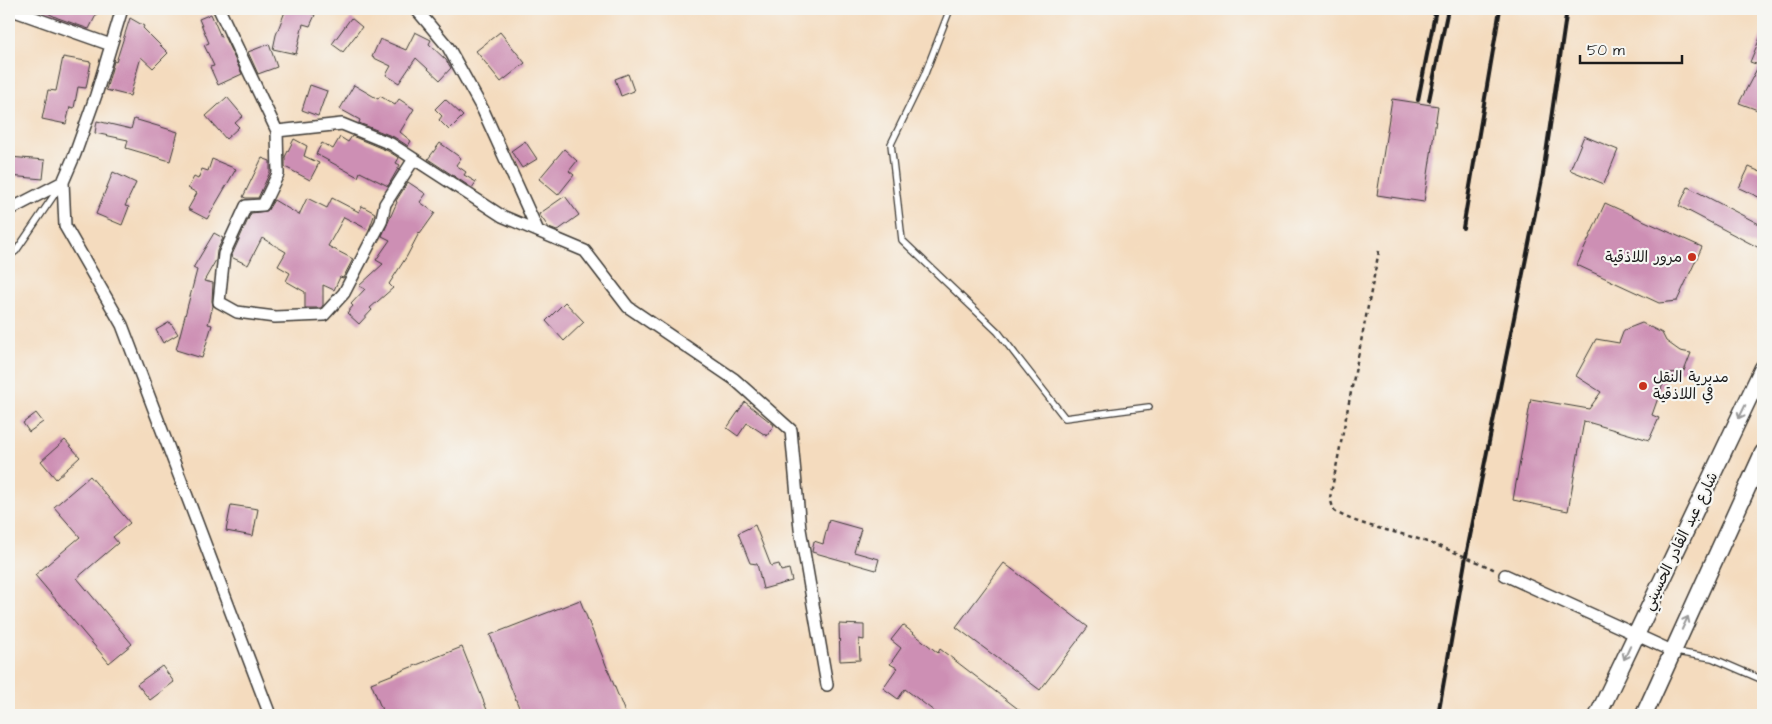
<svg xmlns="http://www.w3.org/2000/svg" width="1772" height="724" viewBox="0 0 1772 724" font-family="'Architects Daughter','Playpen Sans Arabic',sans-serif">
<style>
.building{fill:#cd8fb4}
.lines{fill:none;stroke-linecap:round;stroke-linejoin:round}
.service-casing{stroke:#3c3934;stroke-width:8}
.minor-casing{stroke:#3c3934;stroke-width:14}
.primary-casing{stroke:#3c3934;stroke-width:19}
.path{stroke:#3c3934;stroke-width:2.5;stroke-dasharray:4 4;stroke-linecap:butt}
.service{stroke:#fff;stroke-width:5.5}
.minor{stroke:#fff;stroke-width:11}
.primary{stroke:#fff;stroke-width:16}
.rail{stroke:#1c1c1c;stroke-width:4}
.oneway{stroke:#999}
.poi-dot{fill:#c8321e;stroke:#f6f6f2;stroke-width:2}
.labels{text-anchor:middle;stroke-width:4.5;stroke-linejoin:round;paint-order:stroke}
.poi-label{font-size:15px;fill:#1c1c1c;stroke:#f6f6f2;text-anchor:end}
.street-label{font-size:15px;fill:#1c1c1c;stroke:#f6f6f2}
</style>
<rect width="100%" height="100%" fill="#f6f6f2"/>
<filter id="ink" filterUnits="userSpaceOnUse"><feTurbulence type="fractalNoise" baseFrequency=".02" numOctaves="2"/><feDisplacementMap in="SourceGraphic" scale="10" xChannelSelector="R" yChannelSelector="G"/><feConvolveMatrix kernelMatrix="1 2 1 2 8 2 1 2 1" color-interpolation-filters="sRGB"/></filter>
<filter id="wash" filterUnits="userSpaceOnUse"><feTurbulence type="fractalNoise" baseFrequency=".0096" numOctaves="4" result="noise"/><feDisplacementMap in="SourceGraphic" scale="20" xChannelSelector="R" yChannelSelector="G"/><feGaussianBlur stdDeviation="1.12" result="paint"/><feColorMatrix in="noise" values="0 0 0 0 0 0 0 0 0 0 0 0 0 0 0 0 0 1.4 0 .05"/><feComposite in="paint" operator="in"/></filter>
<g filter="url(#wash)">
<rect width="100%" height="100%" fill="#f4dbbe"/>
<g id="blocks">
<path class="building" d="M39 9H99L89 29 58 18Z
M286 9H298L315 15 310 26 303 24 296 54 273 49 276 35Z
M211 14 221 37 224 36 242 74 218 85 210 67 214 66 204 45 209 43 199 19Z
M130 18 144 26 143 28 168 53 153 68 141 57 130 96 106 90 114 61 116 62Z
M351 18 362 27 343 52 332 44Z
M1763 31V112L1739 103 1759 65 1750 62Z
M415 32 431 40 429 44 446 60 451 68 440 80 416 58 399 83 386 75 391 66 372 57 380 39 406 50Z
M500 32 525 63 501 82 476 51Z
M269 44 277 67 258 74 248 52Z
M63 57 91 62 86 88 78 87 74 108 70 107 66 124 42 119 48 90 56 91Z
M628 74 634 91 621 96 615 79Z
M310 85 327 91 318 116 302 110Z
M354 85 378 99 380 96 395 105 399 99 414 109 400 132 411 141 408 146 394 137 359 123 360 120 340 109Z
M227 97 243 116 235 123 239 127 226 139 206 116Z
M445 99 463 116 449 130 439 120 442 116 435 109Z
M1392 99 1438 106 1424 202 1377 195Z
M134 119 178 132 170 161 126 148 128 140 95 133 97 121 131 129Z
M352 136 388 151 399 158 396 163 400 165 388 186 360 172 358 177 316 154 322 143 333 149 340 137 348 142Z
M1584 136 1618 150 1604 184 1570 170Z
M294 139 307 146 304 156 319 163 310 180 285 167V157Z
M525 141 537 159 522 168 511 151Z
M440 143 461 158 456 165 466 172 464 175 476 182 472 188 428 159Z
M564 149 577 161 569 171 574 175 558 195 539 179Z
M9 157 45 160 43 179 9 176Z
M262 158 270 161V172L258 198H246L243 197Z
M212 159 236 169 207 219 188 209 197 193 188 188 194 177 198 179 202 169 208 171Z
M1749 167 1763 173V199L1739 188Z
M113 172 136 183 125 206 129 207 122 225 96 214Z
M408 182 426 194 420 202 435 213 420 234 419 233 407 256 389 284 393 288 370 308 372 310 359 324 347 313 353 306 351 304 365 289 359 286 383 264 376 260 390 240 382 236 397 202 396 201Z
M1688 187 1763 226V250L1679 206Z
M565 196 579 215 557 231 549 228 539 214Z
M307 198 327 208 332 198 359 212 362 206 375 213 369 230 344 217 328 246 353 259 343 278 340 277 334 290 323 285V305L321 308H305V292L286 281 290 273 278 266 286 252 262 238 248 265 231 257 251 213 267 211 274 200 299 215Z
M1605 203 1702 247 1677 301 1659 303 1577 265Z
M214 233 223 238 217 251 216 260 204 281 213 283 212 301 213 306 208 324 212 325 202 358 176 350 197 270 193 268Z
M565 302 584 322 564 341 546 321Z
M170 322 178 334 163 343 156 330Z
M1642 323 1662 333 1666 341 1680 351 1691 353 1684 371 1670 373 1665 378 1652 415 1659 418 1649 440 1584 421 1568 511 1513 500 1531 399 1589 409 1601 392 1576 376 1596 339 1619 343 1624 330Z
M745 402 774 425 767 436 747 423 738 436 727 428Z
M36 413 43 422 29 432 23 423Z
M65 440 80 457 56 479 41 461Z
M90 476 130 523 113 537 118 543 77 578 132 644 109 663 35 575 80 537 54 507Z
M231 505 258 509 253 536 226 531Z
M829 520 861 529 854 552 879 559 876 570 812 552 814 541 823 544Z
M755 525 771 566 779 564 781 571 789 569 792 581 763 589 757 564 750 563 738 533Z
M1004 563 1088 627 1040 690 956 627Z
M580 600 626 715H522L490 635Z
M839 624 864 625V640L859 639 860 660 840 661Z
M903 625 938 653 940 649 1026 715H939L905 689 898 699 883 688 897 668 890 664 901 648 891 640Z
M462 647 489 715H384L371 683Z
M162 666 174 682 150 700 137 684Z"/>
</g>
</g>
<g filter="url(#ink)">
<use href="#blocks" fill-opacity="0" stroke="#3c3934" stroke-width="1"/>
<g class="lines">
<defs>
<path id="service" d="M950 9 924 76 891 144 902 240 998 332 1065 418 1149 407
M9 256 16 251 61 185
M1676 652 1712 658 1763 680"/>
<path id="minor" d="M9 9 111 45
M122 9 96 95 75 154 63 182 65 226 122 325 270 715
M219 9 277 131 342 124 391 144 502 216 585 251 628 307 734 379 791 430 800 529 827 685
M416 9 448 47 483 110 538 231
M277 131 278 174 263 205 246 206 224 254 219 302 237 312 275 317 324 315 344 293 381 222 385 204 414 159
M9 210 63 182
M1505 575 1672 651"/>
<path id="primary" d="M1598 715 1763 368
M1644 715 1763 453"/>
</defs>
<use href="#service" class="service-casing"/>
<use href="#minor" class="minor-casing"/>
<use href="#primary" class="primary-casing"/>
<path class="path" d="M1379 251 1330 498 1334 511C1358 525 1385 529 1412 537 1440 546 1468 557 1495 570"/>
<use href="#service" class="service"/>
<use href="#minor" class="minor"/>
<use href="#primary" class="primary"/>
<path class="rail" d="M1418 100 1436 9
M1429 100 1448 9
M1463 228 1500 9
M1438 715 1466 556 1543 174 1567 9"/>
</g>
<defs><path id="oneway-shaft" d="M-6 0H5M1.5-3L5.5 0L1.5 3" fill="none" stroke-width="1.6" stroke-linecap="round" stroke-linejoin="round" transform="scale(1.25)"/></defs>
<g class="oneway">
<use href="#oneway-shaft" transform="translate(1742 412) rotate(116)"/>
<use href="#oneway-shaft" transform="translate(1685 623) rotate(-65)"/>
<use href="#oneway-shaft" transform="translate(1627 653) rotate(115)"/>
</g>
</g>
<g class="poi-dot">
<circle cx="1692" cy="257" r="5"/>
<circle cx="1643" cy="386" r="5"/>
</g>
<g class="labels">
<g class="poi-label">
<text x="1682" y="262">مرور اللاذقية</text>
<text x="1653" y="382" text-anchor="start">مديرية النقل<tspan x="1653" dy="17">في اللاذقية</tspan></text>
</g>
<g class="street-label">
<text transform="translate(1680 541) rotate(-64)" y="5">شارع عبد القادر الحسيني</text>
</g>
</g>
<rect width="1772" height="724" fill="none" stroke="#f6f6f2" stroke-width="30"/>
<path d="M1580 55v8h102v-8" fill="none" stroke="#1c1c1c" stroke-width="2.5"/>
<text x="1587" y="55" font-size="15" fill="#1c1c1c" stroke="#f6f6f2" stroke-width="4" paint-order="stroke">50 m</text>
</svg>
